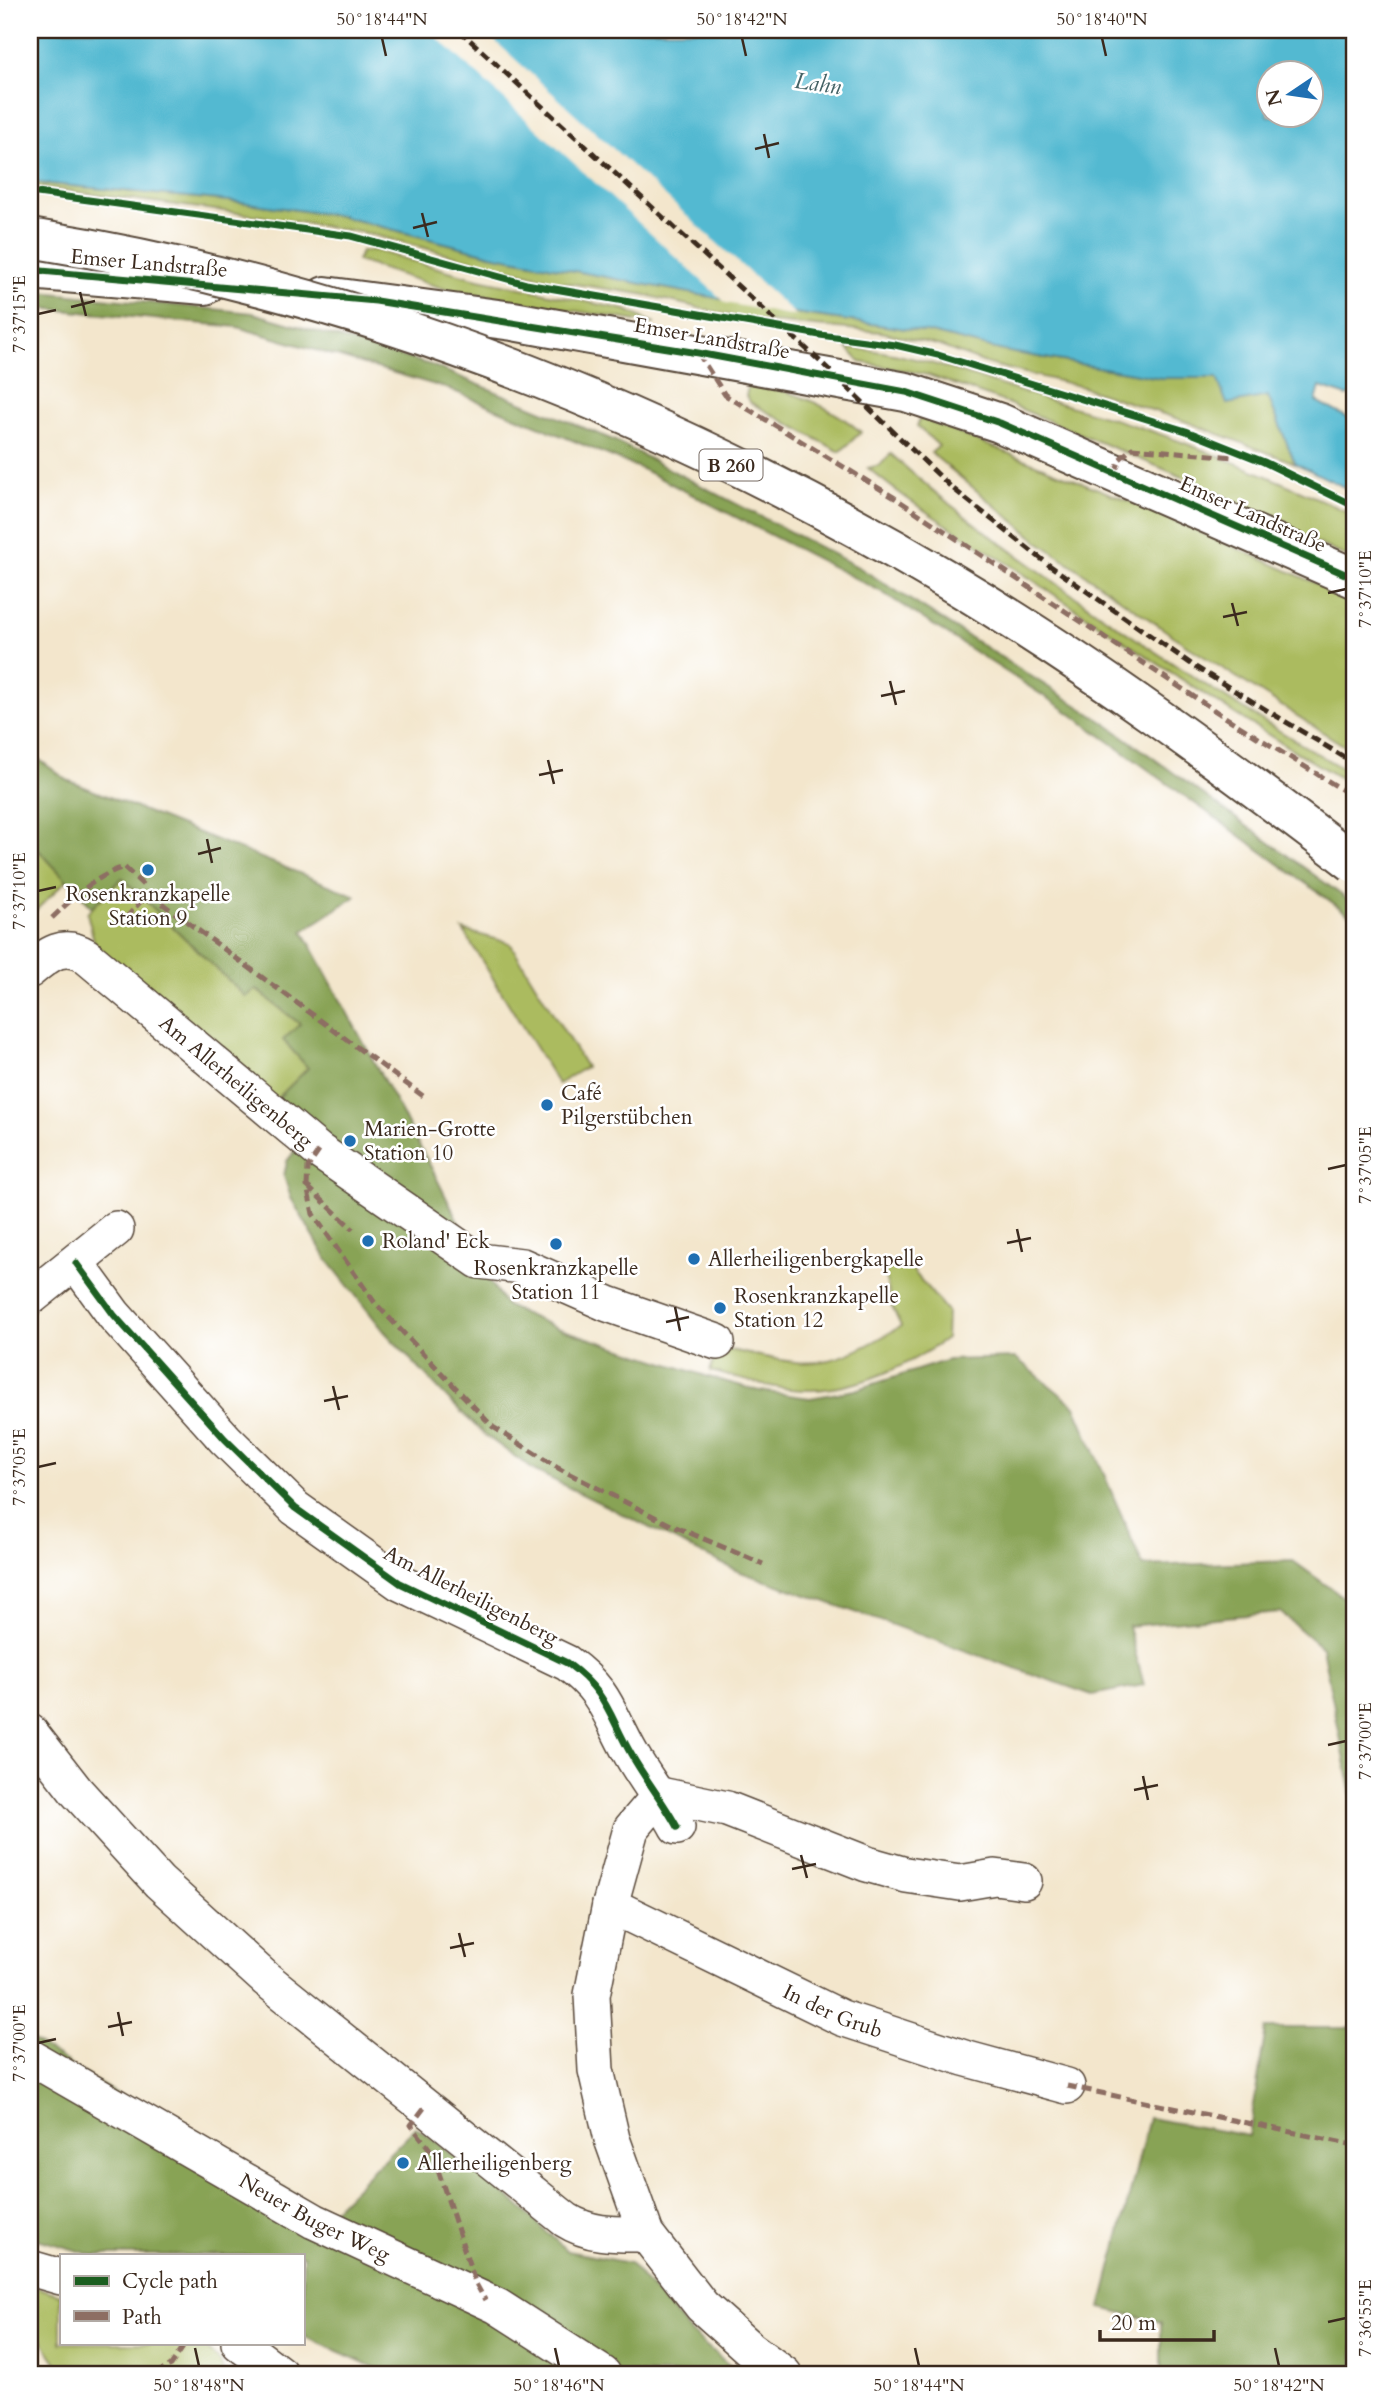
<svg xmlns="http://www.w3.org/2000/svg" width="1384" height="2404" viewBox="0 0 1384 2404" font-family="Cardo,serif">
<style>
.green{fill:#abbb5e;stroke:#73723e;stroke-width:2}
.forest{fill:#88a355;stroke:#62663a;stroke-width:2}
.water{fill:#53b9d1;stroke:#477278;stroke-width:2;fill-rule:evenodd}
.pier{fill:#f3e6cc}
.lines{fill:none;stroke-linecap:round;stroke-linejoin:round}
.street-casing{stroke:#574638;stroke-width:38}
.secondary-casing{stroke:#574638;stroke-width:42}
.street{stroke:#fff;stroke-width:35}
.secondary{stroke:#fff;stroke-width:38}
.rail{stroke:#3b2a1e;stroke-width:5;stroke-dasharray:10 5;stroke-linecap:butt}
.primary-bridge-casing{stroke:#574638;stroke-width:42;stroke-linecap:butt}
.primary-bridge{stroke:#fff;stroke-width:38}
.quiet{stroke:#8d6e63;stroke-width:5;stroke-dasharray:10 5;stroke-linecap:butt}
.cycleway-casing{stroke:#fff;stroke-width:11}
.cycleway{stroke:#1b5e20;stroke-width:7}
.ticks{fill:none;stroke:#3b2a1e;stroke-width:2.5}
.poi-dot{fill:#1f6fb2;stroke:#fff;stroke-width:2.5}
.labels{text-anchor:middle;stroke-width:5;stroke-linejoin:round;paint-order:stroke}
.shield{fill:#fff;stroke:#766a62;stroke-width:2}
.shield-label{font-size:19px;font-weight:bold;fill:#3b2a1e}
.street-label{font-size:21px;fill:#3b2a1e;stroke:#fff}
.poi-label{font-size:21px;fill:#3b2a1e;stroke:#fff;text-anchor:start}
.water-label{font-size:23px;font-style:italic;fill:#456366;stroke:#fff}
.neatline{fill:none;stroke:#3b2a1e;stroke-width:2.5}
.ticks-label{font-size:18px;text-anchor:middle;fill:#3b2a1e}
</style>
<rect width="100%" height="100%" fill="#fff"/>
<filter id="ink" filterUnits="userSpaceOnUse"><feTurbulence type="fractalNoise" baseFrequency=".0143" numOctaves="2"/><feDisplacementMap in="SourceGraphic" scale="14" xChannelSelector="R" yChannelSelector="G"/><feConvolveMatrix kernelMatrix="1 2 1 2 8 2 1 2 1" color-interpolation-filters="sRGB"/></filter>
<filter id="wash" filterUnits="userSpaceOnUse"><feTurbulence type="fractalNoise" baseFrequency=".00686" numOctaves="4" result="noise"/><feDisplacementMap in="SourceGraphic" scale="28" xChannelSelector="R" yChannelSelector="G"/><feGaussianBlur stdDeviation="1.57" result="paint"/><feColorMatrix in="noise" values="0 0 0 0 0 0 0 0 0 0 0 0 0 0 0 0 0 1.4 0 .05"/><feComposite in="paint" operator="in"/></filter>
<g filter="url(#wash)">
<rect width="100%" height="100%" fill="#f3e6cc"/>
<path class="green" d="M30 182 240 202 340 216 496 256 795 313 927 332 1004 351 1161 378H1217L1268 396 1295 463 1187 422 1083 387 988 364 937 345 881 332 749 320 641 294 555 281 365 233 253 215 30 186Z
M373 250 474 278 626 310 655 324 448 290 357 261 361 252Z
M847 348C903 351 953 370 1006 387 1053 402 1101 414 1148 430 1219 454 1287 484 1354 515V560L1297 534 1204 486 1002 401 928 375 860 362Z
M749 382C789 390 830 405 861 432L840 452 751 403 746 396Z
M920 418 1141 506 1354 600V752L1189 647 1039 542 931 453 939 446 917 426Z
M891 454C944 503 1004 546 1063 588 1157 655 1254 718 1354 775V786C1242 722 1139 651 1031 579 977 542 918 511 868 468L880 465Z
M30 841 67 880 30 916Z
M122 878 246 997 255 989 300 1024 308 1068 276 1100 96 949 87 913Z
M463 930 510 943 586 1067 558 1084Z
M904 1260 947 1311 946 1339C908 1366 858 1389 811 1390 777 1391 742 1379 710 1371L718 1348C810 1364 815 1378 901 1326L892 1307 884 1271Z
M30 2285 61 2295V2343H201L220 2362 224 2374H65C41 2342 30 2327 30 2285Z"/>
<path class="forest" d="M30 291 253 313 431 365 613 440 860 568 1105 723 1339 893 1354 905V918L1064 709 880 591 644 470 449 389 237 327 30 307Z
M30 753 67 780 356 896 303 931 432 1169 482 1269 506 1306 557 1328 709 1377 760 1391 810 1398 855 1390 948 1360 1016 1358 1075 1406 1143 1566 1293 1561 1354 1605V1804L1322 1648 1280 1612 1128 1626 1144 1685 1092 1695 735 1570 535 1471 485 1435 447 1398 384 1331 326 1258 291 1198 284 1176 287 1161 296 1150 276 1100 308 1068 283 1040 300 1024 256 989 246 997 122 878 92 907 89 904 30 841Z
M1266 2028H1354V2374H1161V2322L1101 2308 1149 2118 1249 2136Z
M30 2039 100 2084 329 2214 416 2127 516 2203 567 2251 629 2263 692 2334 740 2374H390L303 2336V2255H93L30 2237Z"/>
<path class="water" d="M30 30H1354V393L1347 396 1320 387 1316 401 1354 421V492L1295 463 1268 396 1227 404 1217 378H1161L1004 351 927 332 795 313 496 256 340 216 240 202 30 182ZM1268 74H1310V116H1268Z"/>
<path class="pier" d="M429 30H483L798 317 726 303Z"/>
</g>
<g filter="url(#ink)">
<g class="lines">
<defs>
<g id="street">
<path id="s1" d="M30 970C49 954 63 942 86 956L319 1151 479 1261 522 1266 608 1304 717 1342"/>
<path d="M76 1263 114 1315 225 1439 295 1508 400 1583 567 1663C608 1693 608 1714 631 1754 645 1779 663 1801 677 1827"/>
<path d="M30 1298 116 1229"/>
<path d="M30 1732 76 1791 159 1882 266 1979 566 2220C591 2236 618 2234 646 2234"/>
<path d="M660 1795 631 1829 610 1905 592 1995 596 2070 612 2139 646 2234 702 2306 750 2349 784 2374"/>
<path d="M660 1795 727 1809 867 1864 906 1875 960 1883 995 1877 1024 1881"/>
<path id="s2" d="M610 1905 842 2018 964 2058 1067 2086"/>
<path id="s3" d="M30 2057 314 2221 497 2306 603 2374"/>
<path d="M30 2268 61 2277"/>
<path d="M239 2343 280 2374"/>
</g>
<path id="secondary" d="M30 270 205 285
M325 296 513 321 906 392 1000 423 1354 578"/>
</defs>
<use href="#street" class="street-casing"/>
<use href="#secondary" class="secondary-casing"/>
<use href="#street" class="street"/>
<use href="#secondary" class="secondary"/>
<path class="rail" d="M459 30 824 365 951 487 1049 565 1197 668 1354 763"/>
<defs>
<path id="primary-bridge" d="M30 238C357 290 667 413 951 582 1092 666 1224 764 1354 863"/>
</defs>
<use href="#primary-bridge" class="primary-bridge-casing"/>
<use href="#primary-bridge" class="primary-bridge"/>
<path class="quiet" d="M698 353 725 395 895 498 1220 714 1354 797
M1115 473 1120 459 1132 448 1234 457
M52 918C75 896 94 877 124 867L144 886
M126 918 141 901 156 899 423 1096
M30 967 31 969
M319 1151 308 1167 307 1186 313 1214 375 1303 493 1427 558 1468 671 1525 763 1564
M307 1186 353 1229
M1067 2086 1354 2145
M424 2108 411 2125 432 2152 475 2282 485 2300
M155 2374 171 2365 186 2343"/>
<defs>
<path id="cycleway" d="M30 192 351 236 526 284 820 335 895 345 938 355 1186 431 1264 462 1354 506
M30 270 376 301 698 353 906 392 1000 423 1354 578
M76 1263 114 1315 225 1439 295 1508 400 1583 567 1663C608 1693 608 1714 631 1754 645 1779 663 1801 677 1827"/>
</defs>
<use href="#cycleway" class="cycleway-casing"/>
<use href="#cycleway" class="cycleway"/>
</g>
</g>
<path class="ticks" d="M382 38 386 56M742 38 746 56M1102 38 1106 56M764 134 769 158M755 149 779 143M422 213 428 237M413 228 437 222M80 292 86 316M71 307 95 301M38 314 56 310M1328 593 1346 589M1232 603 1238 626M1223 617 1247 612M890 681 896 705M881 696 905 691M548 760 554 784M539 775 563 770M207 839 212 863M198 854 221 848M38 891 56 887M1328 1169 1346 1165M1017 1229 1022 1252M1007 1243 1031 1238M675 1307 680 1331M666 1322 689 1317M333 1386 339 1410M324 1401 348 1396M38 1467 56 1463M1328 1745 1346 1741M1143 1776 1148 1800M1134 1790 1158 1785M801 1855 807 1878M792 1869 816 1864M459 1933 465 1957M450 1948 474 1943M118 2012 123 2036M108 2027 132 2022M38 2043 56 2039M1328 2322 1346 2318M195 2348 199 2366M555 2348 559 2366M915 2348 919 2366M1275 2348 1279 2366"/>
<g class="poi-dot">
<circle cx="148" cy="870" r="7"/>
<circle cx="547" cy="1105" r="7"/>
<circle cx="350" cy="1141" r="7"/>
<circle cx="368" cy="1241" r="7"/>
<circle cx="556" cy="1244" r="7"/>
<circle cx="694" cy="1259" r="7"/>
<circle cx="720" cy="1308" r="7"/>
<circle cx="403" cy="2163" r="7"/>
</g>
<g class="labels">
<rect class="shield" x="699.5" y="449.5" width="63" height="31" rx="5"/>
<g class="shield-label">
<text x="731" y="472">B 260</text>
</g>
<g class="street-label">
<text transform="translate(149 263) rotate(5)" y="7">Emser Landstraße</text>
<text transform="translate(712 338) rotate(10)" y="7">Emser Landstraße</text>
<text transform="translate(1253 514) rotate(24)" y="7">Emser Landstraße</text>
<text dy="7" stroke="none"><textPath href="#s1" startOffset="259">Am Allerheiligenberg</textPath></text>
<text transform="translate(471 1595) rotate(27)" y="7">Am Allerheiligenberg</text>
<text dy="7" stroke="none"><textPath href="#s2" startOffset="247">In der Grub</textPath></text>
<text dy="7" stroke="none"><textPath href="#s3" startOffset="327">Neuer Buger Weg</textPath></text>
</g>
<g class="poi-label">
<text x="148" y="901" text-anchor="middle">Rosenkranzkapelle<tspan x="148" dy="24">Station 9</tspan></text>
<text x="561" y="1100">Café<tspan x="561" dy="24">Pilgerstübchen</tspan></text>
<text x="364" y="1136">Marien-Grotte<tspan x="364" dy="24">Station 10</tspan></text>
<text x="382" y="1248">Roland' Eck</text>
<text x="708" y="1266">Allerheiligenbergkapelle</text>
<text x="556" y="1275" text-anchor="middle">Rosenkranzkapelle<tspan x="556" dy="24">Station 11</tspan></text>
<text x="734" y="1303">Rosenkranzkapelle<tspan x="734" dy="24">Station 12</tspan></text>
<text x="417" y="2170">Allerheiligenberg</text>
</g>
<g class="water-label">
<text transform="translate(818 83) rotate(8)" y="8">Lahn</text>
</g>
</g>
<rect width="1384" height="2404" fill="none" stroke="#fff" stroke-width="77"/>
<rect x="60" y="2254" width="245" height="91" fill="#ffffff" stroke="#b1aaa5" stroke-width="2"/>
<rect x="74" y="2276" width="35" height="10" fill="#1b5e20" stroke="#b1aaa5" stroke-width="2"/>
<text x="122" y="2288" font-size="21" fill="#3b2a1e">Cycle path</text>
<rect x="74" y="2311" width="35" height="10" fill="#8d6e63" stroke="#b1aaa5" stroke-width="2"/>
<text x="122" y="2324" font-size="21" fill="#3b2a1e">Path</text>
<g transform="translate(1290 94) rotate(257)"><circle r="33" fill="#ffffff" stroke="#b1aaa5" stroke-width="2"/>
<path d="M0-5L12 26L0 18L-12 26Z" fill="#1f6fb2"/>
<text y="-10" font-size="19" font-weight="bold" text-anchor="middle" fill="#3b2a1e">N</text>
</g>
<path d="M1100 2330v10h114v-10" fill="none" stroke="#3b2a1e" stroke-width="3.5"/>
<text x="1111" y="2330" font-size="21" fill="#3b2a1e" stroke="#ffffff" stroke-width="5" paint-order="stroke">20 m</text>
<rect x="38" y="38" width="1308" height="2328" class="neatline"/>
<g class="ticks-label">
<text x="382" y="25">50°18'44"N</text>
<text x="742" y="25">50°18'42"N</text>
<text x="1102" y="25">50°18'40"N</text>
<text transform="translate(19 314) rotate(-90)" y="6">7°37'15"E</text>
<text transform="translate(1365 589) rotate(-90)" y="6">7°37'10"E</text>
<text transform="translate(19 891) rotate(-90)" y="6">7°37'10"E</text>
<text transform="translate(1365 1165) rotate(-90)" y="6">7°37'05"E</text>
<text transform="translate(19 1467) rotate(-90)" y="6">7°37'05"E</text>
<text transform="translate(1365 1741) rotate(-90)" y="6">7°37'00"E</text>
<text transform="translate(19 2043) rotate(-90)" y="6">7°37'00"E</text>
<text transform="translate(1365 2318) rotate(-90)" y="6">7°36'55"E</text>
<text x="199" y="2391">50°18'48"N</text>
<text x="559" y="2391">50°18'46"N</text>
<text x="919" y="2391">50°18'44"N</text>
<text x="1279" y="2391">50°18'42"N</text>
</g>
</svg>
